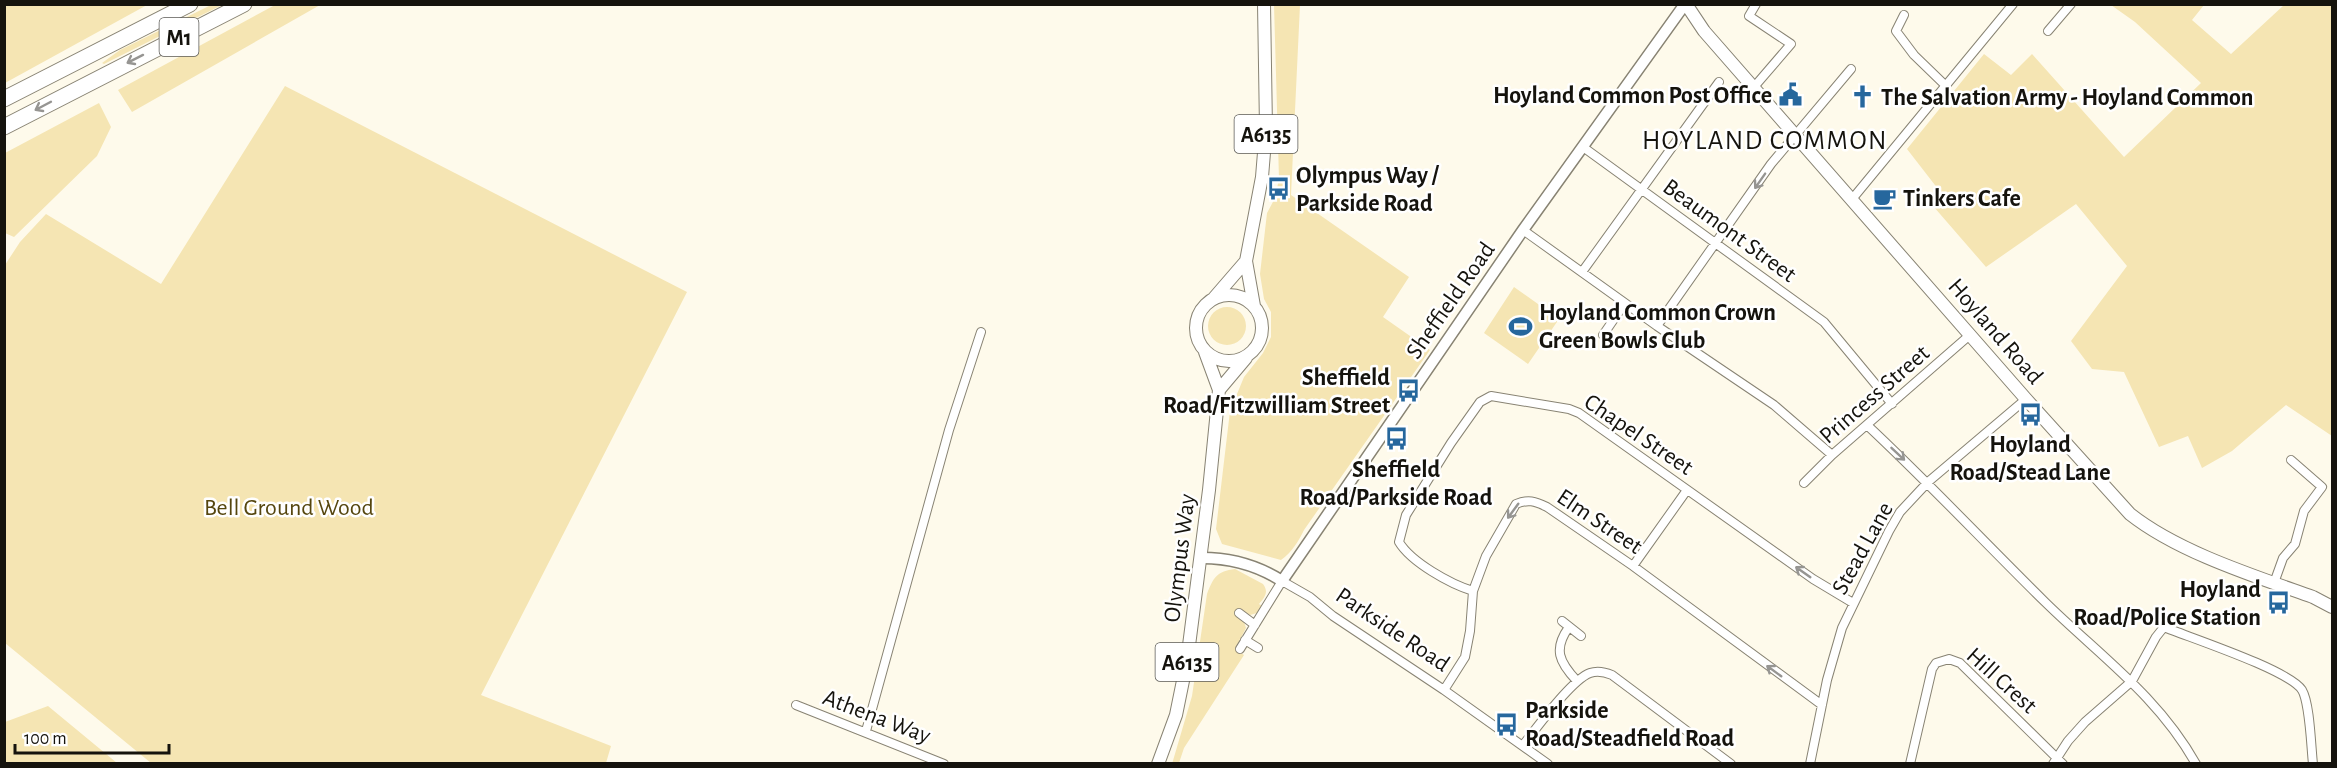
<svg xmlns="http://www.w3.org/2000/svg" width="2337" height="768" viewBox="0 0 2337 768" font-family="'Alegreya Sans',sans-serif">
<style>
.green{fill:#f5e5b3}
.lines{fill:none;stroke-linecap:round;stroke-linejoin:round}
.minor-casing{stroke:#888373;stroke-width:10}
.tertiary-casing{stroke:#888373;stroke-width:13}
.secondary-casing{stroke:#888373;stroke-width:14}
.primary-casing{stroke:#888373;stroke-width:14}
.motorway-casing{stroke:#888373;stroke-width:17}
.minor{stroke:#fff;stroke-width:8}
.tertiary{stroke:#fff;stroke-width:10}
.secondary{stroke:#fff;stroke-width:12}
.primary{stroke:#fff;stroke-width:12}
.motorway{stroke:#fff;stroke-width:15}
.oneway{stroke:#969592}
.labels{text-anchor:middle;stroke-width:5;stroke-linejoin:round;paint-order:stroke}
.shield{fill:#fff;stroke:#5b5a56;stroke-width:1.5}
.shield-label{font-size:22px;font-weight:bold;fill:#15130d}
.poi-label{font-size:24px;font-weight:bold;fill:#15130d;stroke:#fff;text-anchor:start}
.street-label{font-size:24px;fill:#15130d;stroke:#fff}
.park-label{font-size:24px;fill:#55460e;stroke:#fff}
.quarter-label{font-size:27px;letter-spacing:1.5px;fill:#15130d;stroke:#fff}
</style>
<rect width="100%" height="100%" fill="#fefaeb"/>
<path class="green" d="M5 4H147V5L5 83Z
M213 4 222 5 104 64 102 63 120 50Z
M275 5H320L132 112 118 90Z
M1274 5H1300L1291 195 1409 277 1383 317 1430 350 1304 530C1298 542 1292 552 1281 560L1222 544 1216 529 1230 411 1244 377 1263 353 1271 337V312L1264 299 1260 274 1267 213 1275 198 1279 179Z
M2111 5H2204L2192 20 2231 54 2284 5H2332V436L2286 405 2232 451 2202 468 2188 436 2159 447 2124 372 2092 369 2071 341 2127 266 2076 204 1986 267 1927 199 1938 189 1907 149 1984 54 2011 75 2032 54 2124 157 2201 83 2135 22Z
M285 86 687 292 481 695 611 746 606 763H151L5 643V265L20 242 46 214 161 284Z
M99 103 111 127 97 156 14 237 5 233V153Z
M1514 287 1559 319 1528 364 1484 333Z
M1208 326a19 19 0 1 1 38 0a19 19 0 1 1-38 0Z
M1235 569 1263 584C1269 592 1265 597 1259 604L1262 606 1257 613 1250 615 1239 609 1236 615 1244 622 1246 628 1235 649 1244 655 1184 748 1179 763 1172 764 1192 696 1207 594C1213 578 1217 571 1235 569Z
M48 706 117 763H5V722Z"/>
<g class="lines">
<defs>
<path id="minor" d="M1904 15 1896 31 1914 55 1946 86
M2048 31 2071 4
M1754 87 1791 44 1749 16 1756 4
M1583 147 1824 322 1892 404
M1853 198 2013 4
M1523 230 1657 326 1774 405 1832 455
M1582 272 1719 82
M1657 326 1771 164 1851 69
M1603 335 1625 303
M1868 426C1929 483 1985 543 2045 602 2099 655 2158 696 2196 764
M1804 483 1832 455 1971 334
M1633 566 1687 490
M2274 583 2283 558 2295 544 2304 511 2322 487 2291 460
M1473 591C1450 584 1411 562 1399 542L1406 515 1451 443 1480 402 1491 396 1569 409 1579 413 1813 579 1853 603
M1239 613 1255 625
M1562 621 1581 636
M1569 627C1553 649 1559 662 1577 681
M1245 640 1258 648
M1240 649 1282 581 1310 597 1333 616 1444 690 1548 764
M1444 690 1465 657 1470 631 1473 591 1486 556 1516 504C1528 499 1535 501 1547 507L1633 566 1822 705
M796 705 944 764
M866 731 949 430 981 332
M1523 745C1537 728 1571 680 1590 673 1598 670 1605 672 1612 675L1731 764
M1810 764 1827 680 1842 628 1889 531 1900 512 1928 482 2026 399
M1910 764 1932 669 1936 663 1949 659 1960 663 2063 764
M2053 764 2068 741 2085 722 2132 681 2156 637 2164 627C2191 638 2289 670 2302 690 2310 703 2311 747 2313 764"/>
<path id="tertiary" d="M1202 558C1232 558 1257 565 1282 581L1523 230 1685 4"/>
<path id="secondary" d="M1686 4 1704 31 2026 399 2130 514C2178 552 2254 576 2313 597L2332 607"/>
<path id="primary" d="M1196 328a33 33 0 1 1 66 0a33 33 0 1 1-66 0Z
M1214 298 1246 261
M1254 306 1246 261 1262 177 1266 128 1264 4
M1219 390 1246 358
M1158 764 1176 715 1187 661 1209 490 1219 390 1205 352"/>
<path id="motorway" d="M4 99 190 4
M4 127 244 4"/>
</defs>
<use href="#minor" class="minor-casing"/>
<use href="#tertiary" class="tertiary-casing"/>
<use href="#secondary" class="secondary-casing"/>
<use href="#primary" class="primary-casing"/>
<use href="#motorway" class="motorway-casing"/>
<use href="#minor" class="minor"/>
<use href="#tertiary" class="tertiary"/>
<use href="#secondary" class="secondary"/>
<use href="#primary" class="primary"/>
<use href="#motorway" class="motorway"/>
</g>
<defs><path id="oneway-shaft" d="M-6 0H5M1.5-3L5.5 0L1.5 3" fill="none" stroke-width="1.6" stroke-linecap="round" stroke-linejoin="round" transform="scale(1.5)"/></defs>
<g class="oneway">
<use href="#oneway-shaft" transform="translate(135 59) rotate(153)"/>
<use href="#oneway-shaft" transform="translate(43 106) rotate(152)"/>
<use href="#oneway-shaft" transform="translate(1760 181) rotate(125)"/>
<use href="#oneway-shaft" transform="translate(1898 454) rotate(43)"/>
<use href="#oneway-shaft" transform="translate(1513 511) rotate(126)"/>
<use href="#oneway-shaft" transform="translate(1803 572) rotate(-145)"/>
<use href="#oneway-shaft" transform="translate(1774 671) rotate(-144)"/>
</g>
<defs>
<symbol id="civic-bare" viewBox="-9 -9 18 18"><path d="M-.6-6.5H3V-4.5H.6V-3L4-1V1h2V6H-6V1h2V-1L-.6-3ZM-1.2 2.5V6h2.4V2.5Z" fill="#26679d" stroke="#fff" stroke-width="2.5" paint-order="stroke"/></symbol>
<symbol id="church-bare" viewBox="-9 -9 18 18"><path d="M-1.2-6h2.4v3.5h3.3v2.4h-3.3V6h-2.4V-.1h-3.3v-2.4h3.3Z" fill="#26679d" stroke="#fff" stroke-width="2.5" paint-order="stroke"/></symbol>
<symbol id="bus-bare" viewBox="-9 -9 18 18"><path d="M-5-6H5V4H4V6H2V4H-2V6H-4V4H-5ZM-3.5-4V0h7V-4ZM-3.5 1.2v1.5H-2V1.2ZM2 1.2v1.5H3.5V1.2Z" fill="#26679d" stroke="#fff" stroke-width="2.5" paint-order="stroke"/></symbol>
<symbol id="cafe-bare" viewBox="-9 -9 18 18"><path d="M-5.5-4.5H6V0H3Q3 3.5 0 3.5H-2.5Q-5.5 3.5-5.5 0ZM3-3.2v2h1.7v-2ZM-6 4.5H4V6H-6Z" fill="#26679d" stroke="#fff" stroke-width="2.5" paint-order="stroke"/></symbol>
<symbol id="stadium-bare" viewBox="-9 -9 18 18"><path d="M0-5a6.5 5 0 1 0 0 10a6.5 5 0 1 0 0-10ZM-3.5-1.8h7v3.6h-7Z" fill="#26679d" stroke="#fff" stroke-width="2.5" paint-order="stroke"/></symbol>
</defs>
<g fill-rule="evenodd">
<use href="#civic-bare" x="1774" y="78" width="33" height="33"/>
<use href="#church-bare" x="1846" y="80" width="33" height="33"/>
<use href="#bus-bare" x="1262" y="172" width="33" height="33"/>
<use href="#cafe-bare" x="1868" y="182" width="33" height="33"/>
<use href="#stadium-bare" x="1504" y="310" width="33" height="33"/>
<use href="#bus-bare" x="1392" y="374" width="33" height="33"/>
<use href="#bus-bare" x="2014" y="398" width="33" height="33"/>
<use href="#bus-bare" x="1380" y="422" width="33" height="33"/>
<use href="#bus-bare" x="2262" y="586" width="33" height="33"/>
<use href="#bus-bare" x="1490" y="708" width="33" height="33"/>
</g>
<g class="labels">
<g class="shield">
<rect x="159.5" y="18" width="39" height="38" rx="4.5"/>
<rect x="1234.5" y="115" width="63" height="38" rx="4.5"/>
<rect x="1155.5" y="643" width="63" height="38" rx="4.5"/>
</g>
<g class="shield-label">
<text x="179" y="45">M1</text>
<text x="1266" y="142">A6135</text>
<text x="1187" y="670">A6135</text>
</g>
<g class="poi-label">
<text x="1772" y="103" text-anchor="end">Hoyland Common Post Office</text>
<text x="1881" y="105">The Salvation Army - Hoyland Common</text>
<text x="1296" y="183">Olympus Way /<tspan x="1296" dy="28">Parkside Road</tspan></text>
<text x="1903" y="206">Tinkers Cafe</text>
<text x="1539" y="320">Hoyland Common Crown<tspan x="1539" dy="28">Green Bowls Club</tspan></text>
<text x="1390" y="385" text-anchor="end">Sheffield<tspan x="1390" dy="28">Road/Fitzwilliam Street</tspan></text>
<text x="2030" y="452" text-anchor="middle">Hoyland<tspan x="2030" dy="28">Road/Stead Lane</tspan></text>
<text x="1396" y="477" text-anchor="middle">Sheffield<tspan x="1396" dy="28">Road/Parkside Road</tspan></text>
<text x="2261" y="597" text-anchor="end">Hoyland<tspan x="2261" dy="28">Road/Police Station</tspan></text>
<text x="1525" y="718">Parkside<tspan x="1525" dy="28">Road/Steadfield Road</tspan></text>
</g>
<g class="street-label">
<text transform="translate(1730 230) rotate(36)" y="8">Beaumont Street</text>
<text transform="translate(1450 300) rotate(-55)" y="8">Sheffield Road</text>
<text transform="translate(1996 331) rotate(49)" y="8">Hoyland Road</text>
<text transform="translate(1874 394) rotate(-41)" y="8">Princess Street</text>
<text transform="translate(1639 434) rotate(34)" y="8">Chapel Street</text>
<text transform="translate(1600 521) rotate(34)" y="8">Elm Street</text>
<text transform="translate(1862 548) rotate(-61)" y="8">Stead Lane</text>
<text transform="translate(1179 558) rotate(-83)" y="8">Olympus Way</text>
<text transform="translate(1393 629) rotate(34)" y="8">Parkside Road</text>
<text transform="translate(2002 680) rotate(42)" y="8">Hill Crest</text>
<text transform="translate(877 716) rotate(21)" y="8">Athena Way</text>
</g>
<g class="park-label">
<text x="289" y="515">Bell Ground Wood</text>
</g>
<g class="quarter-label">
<text x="1765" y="149">HOYLAND COMMON</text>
</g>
</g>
<rect width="2337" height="768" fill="none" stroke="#15130d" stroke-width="12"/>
<path d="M15 744v9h154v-9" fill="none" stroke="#15130d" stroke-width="3"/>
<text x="24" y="744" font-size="18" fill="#15130d" stroke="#ffffff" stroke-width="4.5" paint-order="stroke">100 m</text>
</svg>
